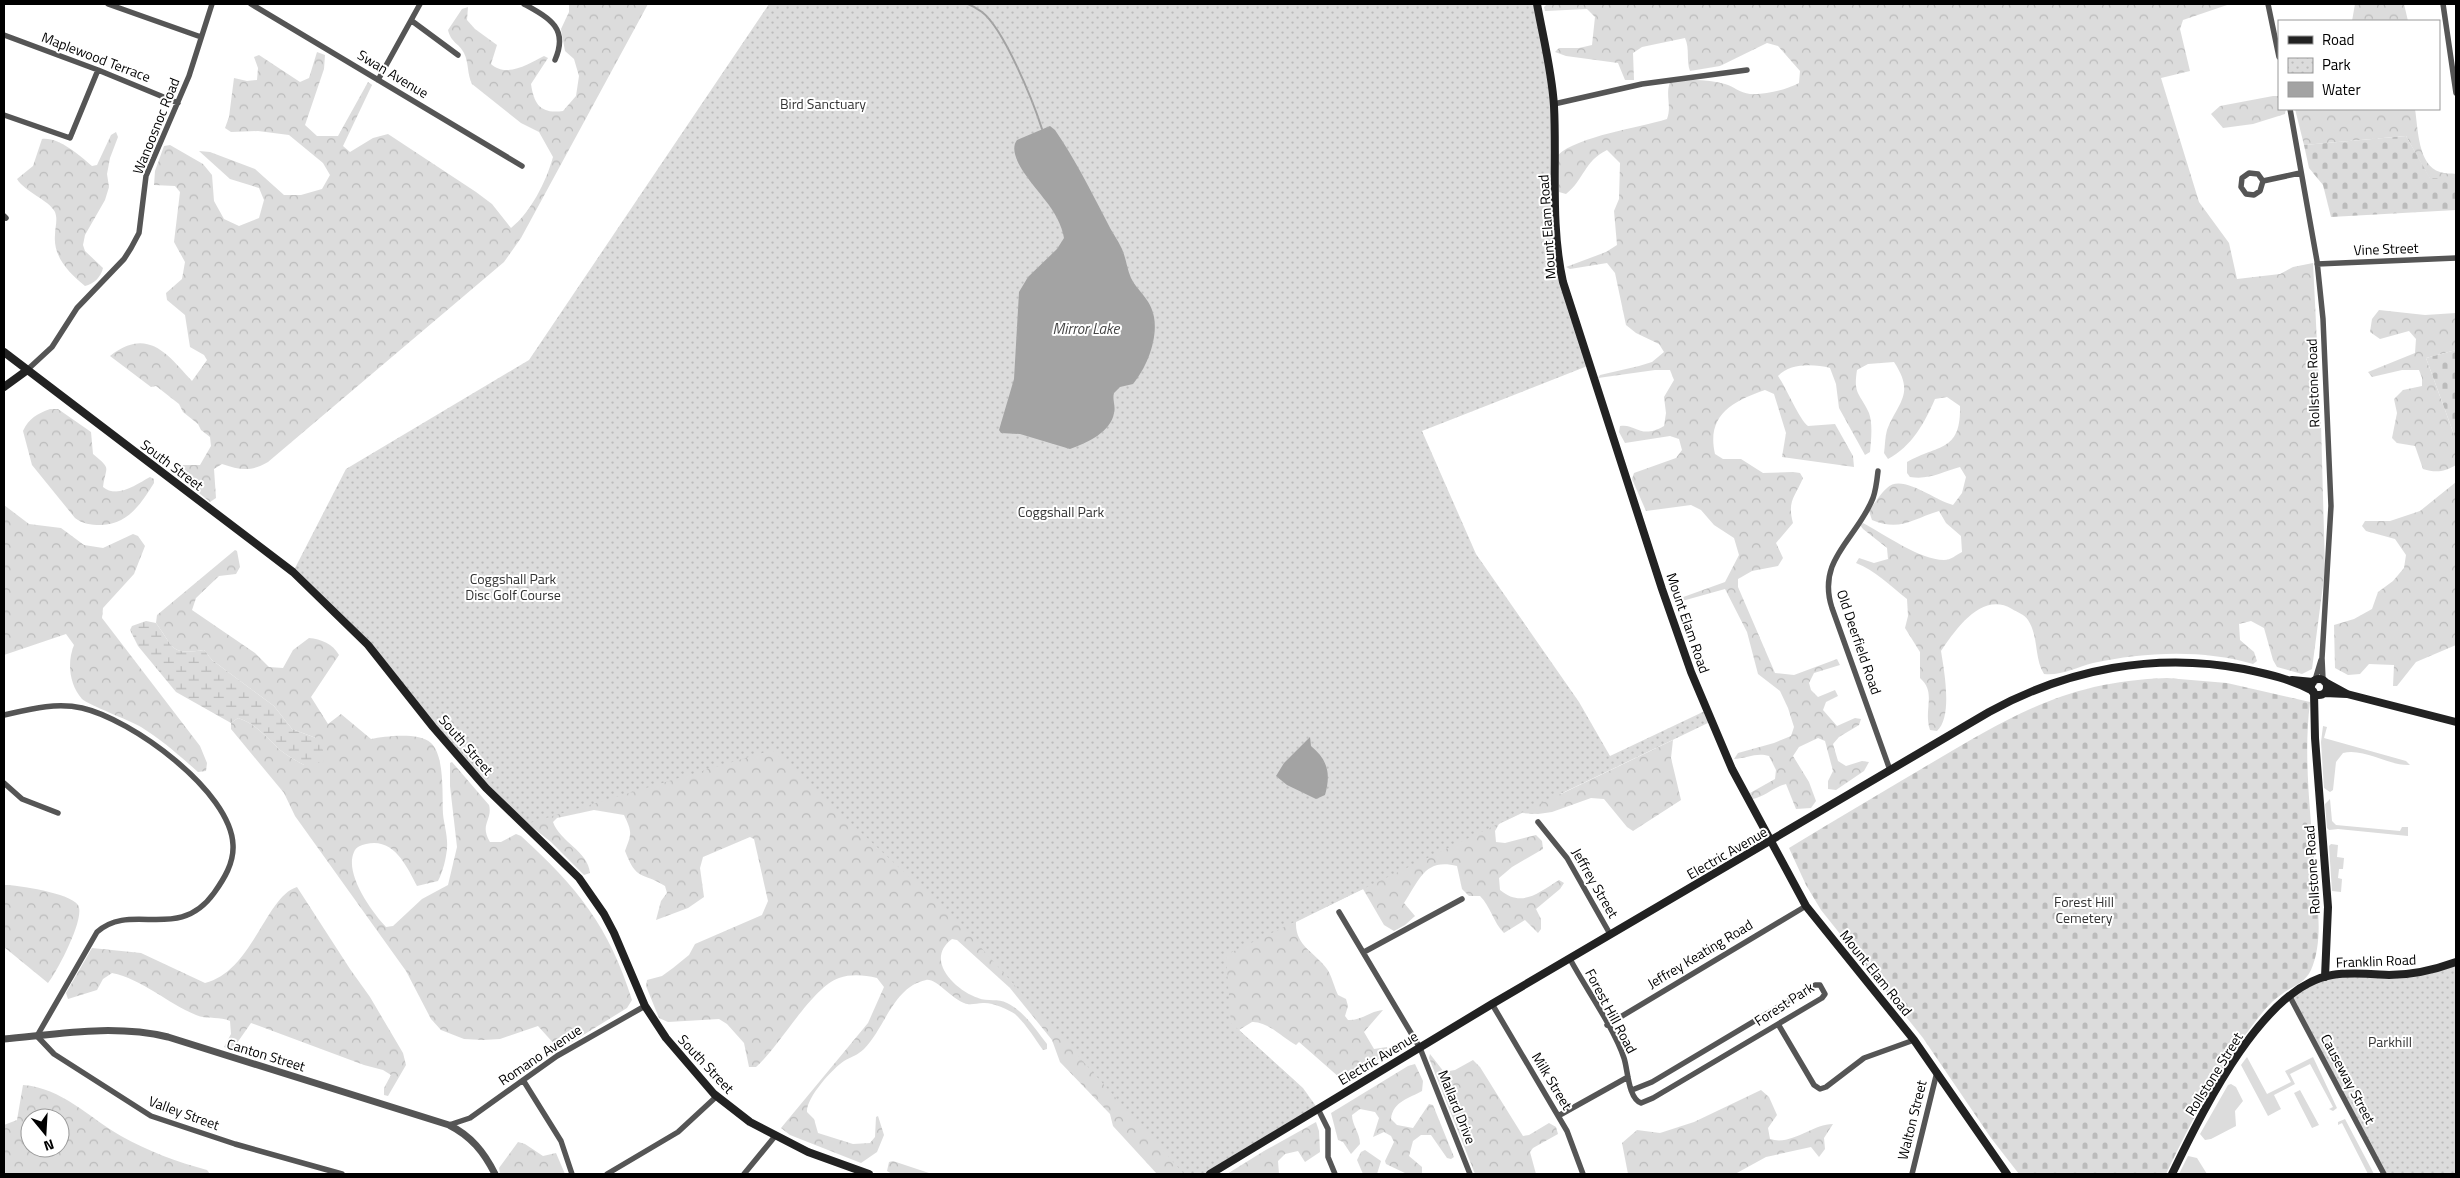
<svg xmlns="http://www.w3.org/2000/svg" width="2460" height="1178" viewBox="0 0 2460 1178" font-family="'Titillium Web',sans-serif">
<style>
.grass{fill:#dcdcdc}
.forest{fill:url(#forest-crowns);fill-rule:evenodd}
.wetland{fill:url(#wetland-marsh)}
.cemetery{fill:url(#cemetery-stones)}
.park{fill:url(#park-dots)}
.water{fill:#a3a3a3}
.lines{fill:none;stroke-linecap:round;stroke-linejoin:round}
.stream{stroke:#a3a3a3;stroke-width:2}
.minor{stroke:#555;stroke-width:5.5}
.tertiary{stroke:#555;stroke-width:7}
.secondary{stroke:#222;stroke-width:8}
.labels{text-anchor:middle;stroke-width:4;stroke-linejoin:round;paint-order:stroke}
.street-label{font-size:14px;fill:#000;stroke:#fff}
.park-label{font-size:14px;fill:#333;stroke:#fff}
.water-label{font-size:15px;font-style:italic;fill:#444;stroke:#fff}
</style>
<defs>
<pattern id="forest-crowns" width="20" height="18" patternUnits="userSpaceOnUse" patternTransform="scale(1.25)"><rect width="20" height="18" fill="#dcdcdc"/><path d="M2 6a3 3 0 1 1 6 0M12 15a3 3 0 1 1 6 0" fill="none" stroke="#bbb"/></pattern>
<pattern id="wetland-marsh" width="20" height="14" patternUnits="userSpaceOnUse" patternTransform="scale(1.25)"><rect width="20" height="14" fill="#dcdcdc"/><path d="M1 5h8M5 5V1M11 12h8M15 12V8" fill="none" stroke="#bbb"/></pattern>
<pattern id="cemetery-stones" width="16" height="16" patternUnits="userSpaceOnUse" patternTransform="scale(1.25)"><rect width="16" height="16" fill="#dcdcdc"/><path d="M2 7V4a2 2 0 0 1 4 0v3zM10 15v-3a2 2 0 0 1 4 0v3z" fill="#bbb"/></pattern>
<pattern id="park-dots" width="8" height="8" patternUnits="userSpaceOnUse" patternTransform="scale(1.25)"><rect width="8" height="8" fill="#dcdcdc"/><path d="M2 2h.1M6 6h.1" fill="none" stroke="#bbb" stroke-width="1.8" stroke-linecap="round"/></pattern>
</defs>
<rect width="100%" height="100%" fill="#fff"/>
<path class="grass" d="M2323 726 2327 727 2324 738 2406 761 2410 765C2388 766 2365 748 2343 753L2336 762 2333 790 2330 792 2324 788 2321 742Z
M2330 799 2332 821 2336 825 2400 831 2402 827H2408V836L2338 829 2329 830 2327 828 2325 804Z
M2331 844 2338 845 2337 857 2344 858 2343 869H2339L2338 878 2342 879 2341 892 2332 891 2329 846Z
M2247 1057 2267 1094 2291 1082 2285 1071 2313 1057 2337 1108 2333 1111 2329 1109 2333 1107 2310 1064 2290 1074 2295 1084 2274 1095 2281 1109 2268 1116 2241 1065Z
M2231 1084 2236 1087 2243 1101 2235 1111 2236 1126 2211 1139 2205 1140 2200 1134 2228 1085Z
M2300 1090 2319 1125 2312 1128 2294 1093Z
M2345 1119 2374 1174H2368L2342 1123 2338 1125V1122Z
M2188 1156 2197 1158 2207 1174H2179Z"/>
<path class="forest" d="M569 4H648L521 238 504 262 268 462C251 472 240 470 222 464L214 469 216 498 210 502 177 475 175 470 182 465H200L211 446 210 437 201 430 198 424 183 412 179 404 156 386 151 387 110 356C148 326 168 355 192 381L207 360 204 355 190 347 185 315 167 300 166 293 182 279 185 262 174 242 180 192 175 186 154 185 155 171 164 146 170 145 203 164 212 175 214 201 224 219 239 226 259 218 264 200 259 188 230 179 199 151 210 152 255 169 284 195H301L322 189 330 175 323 163 289 135 258 131 231 132 225 128 229 117 234 78 247 81 257 80 258 68 254 57 259 55 300 82 309 78 317 52 325 55 324 69 305 125 317 136H338L368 82 372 85 343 146 350 152 373 138 388 134 476 192 492 204 511 228C531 212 546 182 553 157L539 132 521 123 472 84C467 74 469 63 464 53 459 43 451 43 448 30L462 9 468 7 467 20 475 29 497 45 491 64C506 78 529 64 544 56L548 58 531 84C534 105 541 114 563 111L576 96 579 76 574 59 565 51 561 29 569 12Z
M1547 4H2230L2183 20 2180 29 2190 71 2161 78 2199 202 2229 243 2237 279 2280 274 2293 267 2313 263 2321 423 2325 570 2312 669 2302 674 2277 667 2273 660 2264 628 2251 621 2239 624 2240 640 2254 652 2257 661 2253 664C2202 649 2144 652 2093 663 2077 667 2061 676 2044 674 2034 658 2039 637 2028 620 2025 615 2017 612 2012 609 1982 591 1956 629 1941 651 1944 670 1953 717 1937 731L1930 730C1923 709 1937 693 1920 678V652L1905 628 1908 616 1907 599C1889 585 1876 571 1856 563L1859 558 1874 563 1888 559 1887 548 1863 529 1860 525 1863 523C1884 534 1920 560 1944 560 1951 560 1956 555 1962 552L1961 536 1946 523 1939 511C1912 519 1900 532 1872 520L1869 511C1875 503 1880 494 1887 488 1902 473 1935 501 1953 505L1962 493 1966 477 1960 467C1941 472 1930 480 1910 477L1907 473V462C1939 444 1961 452 1960 406L1947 397 1935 399C1924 424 1912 446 1888 459L1884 453C1885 446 1885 437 1887 430 1899 401 1915 394 1894 362L1868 364 1857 370C1853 395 1860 393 1869 413 1873 424 1871 441 1870 452L1865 455 1839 408 1836 384 1830 368C1814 364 1790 363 1778 376 1787 389 1799 419 1808 426L1835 424 1853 456 1854 467 1782 457 1786 433 1774 394 1765 390C1733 401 1706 415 1715 454L1723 459H1741L1763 473 1793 472 1800 473 1803 478C1795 497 1787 501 1793 523L1776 543 1783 558 1778 566 1752 571 1738 579V587L1775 673 1794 675 1837 659 1840 665 1814 673 1809 683 1811 690 1818 697 1835 690 1838 696 1826 702 1823 710 1837 726 1855 718 1861 719 1859 725 1839 737 1833 744 1838 761 1846 766 1862 761 1869 762 1864 771 1836 790 1828 789V781L1833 771 1825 741 1818 738 1799 747 1793 756 1809 782 1816 801 1811 808 1796 809 1786 784C1773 787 1765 797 1752 799L1750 793 1775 779 1776 770 1769 756C1757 752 1747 758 1734 759L1738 753 1774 743 1791 736 1794 727 1788 708 1780 691 1758 674 1747 632 1725 589 1675 603V600L1725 582 1739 555 1734 538 1714 525 1701 510 1691 505 1646 511 1632 479 1634 473 1676 458 1682 450 1679 439 1670 436 1625 443 1619 432 1620 426C1636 423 1640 440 1664 426L1666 413 1664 397 1674 380 1670 370H1655L1598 378 1600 375 1639 366 1652 362 1664 352 1659 344 1636 333 1626 325 1615 273 1607 263 1570 269 1566 267 1606 252 1617 245 1614 211 1619 199 1620 163 1607 150C1584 161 1584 180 1566 194L1559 192 1558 155C1578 136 1639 128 1667 119 1672 105 1665 96 1670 82 1687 79 1708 79 1725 84 1733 86 1740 93 1750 94 1765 95 1786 90 1799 83L1800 71 1778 46 1767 43 1720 66 1690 71C1686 60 1690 49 1685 38L1642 47 1633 53 1634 80H1625L1618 63 1566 56 1555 52 1559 48H1579L1592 45 1595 17 1587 9 1545 11 1544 7Z
M2355 4H2404L2408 21H2352Z
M2273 96H2279V109H2286L2285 114 2253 124 2223 128 2211 114 2220 106Z
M2295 109H2415C2418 128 2418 166 2440 172 2445 174 2451 173 2456 174V179H2430L2406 136 2304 145Z
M116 132 118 137 110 158 107 174 109 187 105 200 85 235 83 245 85 251 103 268C101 277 94 284 85 286 69 273 53 257 55 235 55 227 58 220 55 212 49 200 25 192 17 179L33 166 42 139C59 137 79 155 92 166L97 165 111 135Z
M2379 310 2425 315 2456 313V350L2426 358 2456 440V465C2444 472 2436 473 2423 469L2415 446 2397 443 2392 438 2397 413 2394 399 2403 390 2422 386V378L2419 370H2402L2372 377 2368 372 2415 353 2416 339 2409 331 2380 339 2370 332 2372 319Z
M50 409H58L91 432 93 454C112 470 106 465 103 487 117 499 137 484 150 477L154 479V483C141 504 128 524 101 525 90 525 83 524 75 518L32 465 23 431C29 418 37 414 50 409Z
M2456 482V645L2416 662 2397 686H2393L2394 665 2369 664 2360 674 2348 675 2335 668 2334 625 2354 619 2372 609 2378 592 2393 581 2404 568 2406 555 2395 539 2366 531 2362 526 2365 521H2390L2420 511Z
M4 505 29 524 61 528 84 545 103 548 133 534 138 536 145 546 134 574 103 608 102 618 200 746 207 763 206 771 198 772C180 756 162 740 141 727 129 720 89 705 82 699 69 684 67 662 74 645L66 634 4 655Z
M235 550 237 551 240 567 236 574 219 576 196 598 192 610 255 653 269 667 283 668 293 650 309 638C321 639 333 644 339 655L311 697 328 724 341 714 371 739C386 736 419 732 431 743 445 756 442 796 443 814 444 825 448 836 447 848 446 859 443 871 438 881L417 886C407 867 394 837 366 844 361 845 356 847 354 852 344 874 372 912 386 927L393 926 422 899 448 885 457 847 450 786V763L452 762 489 805C493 820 479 824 490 842H501L516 834 521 836C577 887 609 926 632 1000L627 1008 567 1045 556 1046 538 1026 500 1039 483 1040 464 1039 441 1030 431 1019 406 971 295 816 284 793 231 729V723L238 718C256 724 264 735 277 747 284 754 295 760 304 765L316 738 292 729 274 706 212 660 204 650C170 655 175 649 156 623L157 615Z
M670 611 1196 1174H1157L1113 1126 1110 1114 1060 1062 1052 1040 1010 988 957 940 952 939C924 960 955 990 978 998 988 1002 998 998 1007 1003 1024 1011 1036 1030 1047 1044V1049L1043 1050C1035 1039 1026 1024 1015 1014 1008 1009 991 1002 983 1003 976 1003 971 1006 964 1003 952 999 936 978 926 980 893 987 885 1028 864 1049 858 1055 851 1057 844 1061 832 1069 806 1098 807 1112L814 1119 818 1133 853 1144 870 1143 875 1137 876 1117 878 1116 884 1135 877 1152 861 1163 790 1135 781 1128 868 1023 884 987 877 978C864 975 851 974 839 978 812 987 780 1046 756 1067H749L744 1043 727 1024 719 1019 668 1022 659 1018 646 986 647 980 662 976 673 968 689 955 695 944 762 915 768 901 754 839 750 837 703 857 700 868 704 897 688 908 656 920 661 901 667 893 665 886C641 871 637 882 625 851 632 833 632 832 624 815L594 810 557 818 553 822C560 842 588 851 590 873L584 875 551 842 527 823Z
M1673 740 1671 758 1681 800 1633 831 1627 827 1604 799 1591 798 1552 812 1538 814 1522 813 1499 824 1495 831 1496 842 1505 843 1536 835 1542 841 1543 849 1512 867 1499 878 1500 890C1522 908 1538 893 1559 880L1564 883 1560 889 1536 909 1541 919V929L1538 933 1525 920 1504 933C1493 922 1491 907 1480 896H1469L1462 889 1457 866C1425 858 1420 879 1404 903L1415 916 1405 925 1394 931 1384 925 1363 889 1296 922C1295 946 1315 952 1327 969 1332 976 1334 987 1338 995L1346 999 1348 1006 1345 1016 1348 1020C1361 1021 1370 1011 1383 1010L1364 1032 1374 1049 1387 1047 1388 1053 1348 1079 1340 1078 1299 1042 1296 1045C1283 1038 1267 1021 1252 1022L1239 1030 1296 1082 1292 1088 980 795 1561 794Z
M4 885C18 885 70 893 78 905 86 917 57 972 48 983L4 947Z
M297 887 350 969 370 997 403 1053 406 1065 388 1096 384 1095V1088L391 1075 383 1070 364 1065 251 1023 237 1043 229 1049 224 1047 231 1034 230 1021C219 1016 207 1020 196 1015 167 1003 142 979 112 973L103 979 97 990 68 999 66 993 92 948 141 953 205 983C252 972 266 896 297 887Z
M1430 1054 1444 1072 1455 1070 1473 1060 1480 1067 1523 1136 1529 1135 1549 1123 1556 1127 1558 1134 1533 1148 1530 1152 1536 1174H1475L1429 1058Z
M1415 1064 1423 1081 1422 1091C1410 1098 1393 1101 1391 1119L1397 1125 1413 1128 1429 1104 1433 1105 1454 1157 1451 1159 1447 1158 1431 1135H1421L1413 1141 1409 1156 1422 1167V1174H1407L1386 1164 1385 1161 1394 1142 1391 1136 1384 1132 1373 1137 1379 1118 1375 1112 1360 1109 1352 1115C1352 1125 1360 1133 1360 1144L1351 1154 1343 1142 1338 1140 1331 1113 1408 1066Z
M23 1085C62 1088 88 1117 121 1136 148 1151 177 1162 207 1170L210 1174H4V1125L17 1120ZM30 1118H60V1148H30Z
M1761 1090 1769 1097 1777 1115 1768 1128 1770 1139C1792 1146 1812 1124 1833 1124L1824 1138 1825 1149 1819 1157 1811 1147 1766 1157 1735 1174H1628L1622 1143 1637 1130 1660 1133 1694 1122Z
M1316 1122 1319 1131 1320 1152 1305 1162 1298 1151 1285 1154 1278 1161 1279 1174H1227L1264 1151Z
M518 1142 525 1144 543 1156 556 1153 565 1174H500L499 1168Z
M1365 1150 1381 1161 1377 1174H1363L1357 1160 1361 1152Z
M893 1161 932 1174H892L887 1171 889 1162Z"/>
<path class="wetland" d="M146 621 156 623C175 649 170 655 204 650L212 660 274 706 292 729 316 738 323 750V762L304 765C295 760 284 754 277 747 264 735 256 724 238 718L231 723 176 692 138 646 130 630 132 626Z"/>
<path class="cemetery" d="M2406 136 2430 178 2456 179V210L2331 217 2323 185 2309 168 2304 145Z
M2456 350V440L2426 358Z
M2167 678 2227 683 2310 702C2303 759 2311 816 2315 872 2317 904 2324 940 2311 970 2305 983 2293 986 2282 994 2273 1000 2265 1009 2258 1018 2220 1066 2192 1119 2166 1174H2019L1991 1138 1923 1038 1821 910 1806 885 1789 848C1835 820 1882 792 1928 765 2011 716 2067 681 2167 678Z"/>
<path class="park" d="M769 4H1537L1554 104 1559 267 1590 365 1422 431 1476 554 1579 702 1610 756 1707 710 1712 721 1226 955 1231 1023 1303 1088 1318 1109 1210 1174H1184L958 922 772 750 523 825 486 788 368 645 293 572 346 469 529 360Z
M2456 962V1174H2384L2289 995 2325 977 2391 975Z"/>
<path class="water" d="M1050 126 1055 130C1075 159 1091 191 1107 222 1111 231 1118 240 1122 249 1126 258 1127 269 1131 278 1138 292 1151 299 1154 317 1158 339 1147 367 1133 384L1120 387 1114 393C1112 400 1116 406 1114 413 1111 432 1087 443 1070 449L1020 434 1001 433 999 430 1014 379 1019 292 1028 277 1057 249 1064 238C1062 225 1054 211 1045 200 1036 187 1005 156 1017 140Z
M1310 737 1311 746C1328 760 1331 774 1325 795L1316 799 1287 785 1276 776 1284 763Z"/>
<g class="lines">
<path class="stream" d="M968 4C973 6 978 9 982 12 1004 29 1033 101 1042 129"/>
<path class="minor" d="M108 4 201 37
M251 4 522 166
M524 4C549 18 569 28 555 60
M2268 4 2279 57
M2443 4 2456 93
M412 21 458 55
M4 35 98 70 178 103
M378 80 420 4
M1554 104 1642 84 1747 70
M2290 109 2317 261 2323 319 2331 506 2322 658 2323 680
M4 115 70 138 98 70
M2263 181 2260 191 2254 195 2246 194 2241 187 2242 178 2249 173 2258 174 2263 181 2300 173
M4 216 6 218
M2317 264 2456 258
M26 371 52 347 77 308 124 259 131 248 139 233 146 176 189 76 212 4
M1878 471C1877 480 1876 490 1873 498 1857 539 1816 559 1832 608L1890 770
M2315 680 2321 660
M4 715C30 709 56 702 82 708 131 719 231 791 233 845 234 863 224 879 214 893 178 943 132 901 97 932L37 1036 54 1054 151 1116 235 1144 342 1174
M4 783 22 799 58 813
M1538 822 1567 858 1610 934
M1339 912 1420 1048 1470 1174
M1364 952 1462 899
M1570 959C1586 989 1613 1026 1624 1058 1628 1070 1628 1098 1641 1103L1653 1098 1822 998 1825 994 1820 985H1815L1652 1082 1632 1090
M2289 995 2384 1174
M1492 1004 1567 1131 1583 1174
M1778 1024 1814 1085 1820 1089 1826 1087 1864 1058 1914 1040
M1607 1025 1806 906
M523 1080 561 1141 572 1174
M1318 1109 1328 1129V1157L1335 1174
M1558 1116 1628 1077
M449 1125 470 1118 557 1056 645 1006
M607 1174 678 1132 717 1096
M744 1174 776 1135
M1912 1174 1937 1072"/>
<path class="tertiary" d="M4 1039C59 1034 113 1024 168 1037L449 1125C471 1136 484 1152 495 1174"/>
<path class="secondary" d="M1537 4C1543 37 1552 72 1554 106 1557 164 1550 224 1563 282L1662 589 1691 672 1732 769 1806 906 1914 1040 2007 1174
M4 352 293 572 368 645 433 727 486 788 579 878 604 914 614 933 645 1006 666 1038 714 1094 750 1122 808 1152 869 1174
M4 387 26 371
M2311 687a8 8 0 1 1 16 0a8 8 0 1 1-16 0Z
M2292 680 2313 682
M2325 682 2347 694 2456 722
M2314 693 2315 738 2328 907 2325 977
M2325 693 2347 694
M1210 1174 1492 1004 1989 712C2067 669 2155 652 2244 669 2268 674 2291 679 2313 691
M2172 1174C2201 1115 2261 987 2332 975 2351 972 2370 974 2389 975 2413 975 2434 970 2456 962"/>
</g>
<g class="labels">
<g class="street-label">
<text transform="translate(96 57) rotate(21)" y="5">Maplewood Terrace</text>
<text transform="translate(393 74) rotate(31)" y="5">Swan Avenue</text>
<text transform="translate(156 126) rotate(-68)" y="5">Wanoosnoc Road</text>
<text transform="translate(1547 227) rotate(-94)" y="5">Mount Elam Road</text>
<text transform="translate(2386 249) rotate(-2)" y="5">Vine Street</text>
<text transform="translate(2313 383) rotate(-92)" y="5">Rollstone Road</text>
<text transform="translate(172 465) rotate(37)" y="5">South Street</text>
<text transform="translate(1688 623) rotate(71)" y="5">Mount Elam Road</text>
<text transform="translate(1859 642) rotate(71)" y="5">Old Deerfield Road</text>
<text transform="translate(466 745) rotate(49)" y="5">South Street</text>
<text transform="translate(1727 853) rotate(-30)" y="5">Electric Avenue</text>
<text transform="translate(2312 870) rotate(-94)" y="5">Rollstone Road</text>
<text transform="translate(1595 883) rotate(60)" y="5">Jeffrey Street</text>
<text transform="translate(1700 954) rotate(-31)" y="5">Jeffrey Keating Road</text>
<text transform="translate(2376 961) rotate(-2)" y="5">Franklin Road</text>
<text transform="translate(1876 973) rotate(51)" y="5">Mount Elam Road</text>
<text transform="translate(1784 1004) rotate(-33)" y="5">Forest Park</text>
<text transform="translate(1611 1011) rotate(62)" y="5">Forest Hill Road</text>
<text transform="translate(266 1055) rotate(17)" y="5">Canton Street</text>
<text transform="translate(540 1055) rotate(-34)" y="5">Romano Avenue</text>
<text transform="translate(1378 1058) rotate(-31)" y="5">Electric Avenue</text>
<text transform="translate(706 1064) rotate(47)" y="5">South Street</text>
<text transform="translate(2214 1074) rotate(-58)" y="5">Rollstone Street</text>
<text transform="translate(2348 1079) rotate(62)" y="5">Causeway Street</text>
<text transform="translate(1552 1081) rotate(59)" y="5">Milk Street</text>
<text transform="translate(1457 1107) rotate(68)" y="5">Mallard Drive</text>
<text transform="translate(184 1113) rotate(20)" y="5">Valley Street</text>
<text transform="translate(1912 1120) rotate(-76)" y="5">Walton Street</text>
</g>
<g class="park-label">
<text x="823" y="109">Bird Sanctuary</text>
<text x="1061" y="517">Coggshall Park</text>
<text x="513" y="584">Coggshall Park<tspan x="513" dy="16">Disc Golf Course</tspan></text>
<text x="2084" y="907">Forest Hill<tspan x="2084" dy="16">Cemetery</tspan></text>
<text x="2390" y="1047">Parkhill</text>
</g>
<g class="water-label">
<text x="1086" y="334">Mirror Lake</text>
</g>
</g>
<rect width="2460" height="1178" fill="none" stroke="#000000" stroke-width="10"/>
<rect x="2278" y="20" width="162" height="90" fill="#ffffff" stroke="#999999"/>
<rect x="2288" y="36" width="25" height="8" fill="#222222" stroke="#999999"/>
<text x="2322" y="45" font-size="15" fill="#000000">Road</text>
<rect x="2288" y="58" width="25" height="15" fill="url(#park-dots)" stroke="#999999"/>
<text x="2322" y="70" font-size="15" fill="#000000">Park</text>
<rect x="2288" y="82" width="25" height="15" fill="#a3a3a3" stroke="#999999"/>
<text x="2322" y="95" font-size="15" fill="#000000">Water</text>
<g transform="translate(45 1133) rotate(162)"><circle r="24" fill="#ffffff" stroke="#999999"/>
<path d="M0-4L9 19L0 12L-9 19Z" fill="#000000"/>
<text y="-8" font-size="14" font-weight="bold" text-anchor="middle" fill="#000000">N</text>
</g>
</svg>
